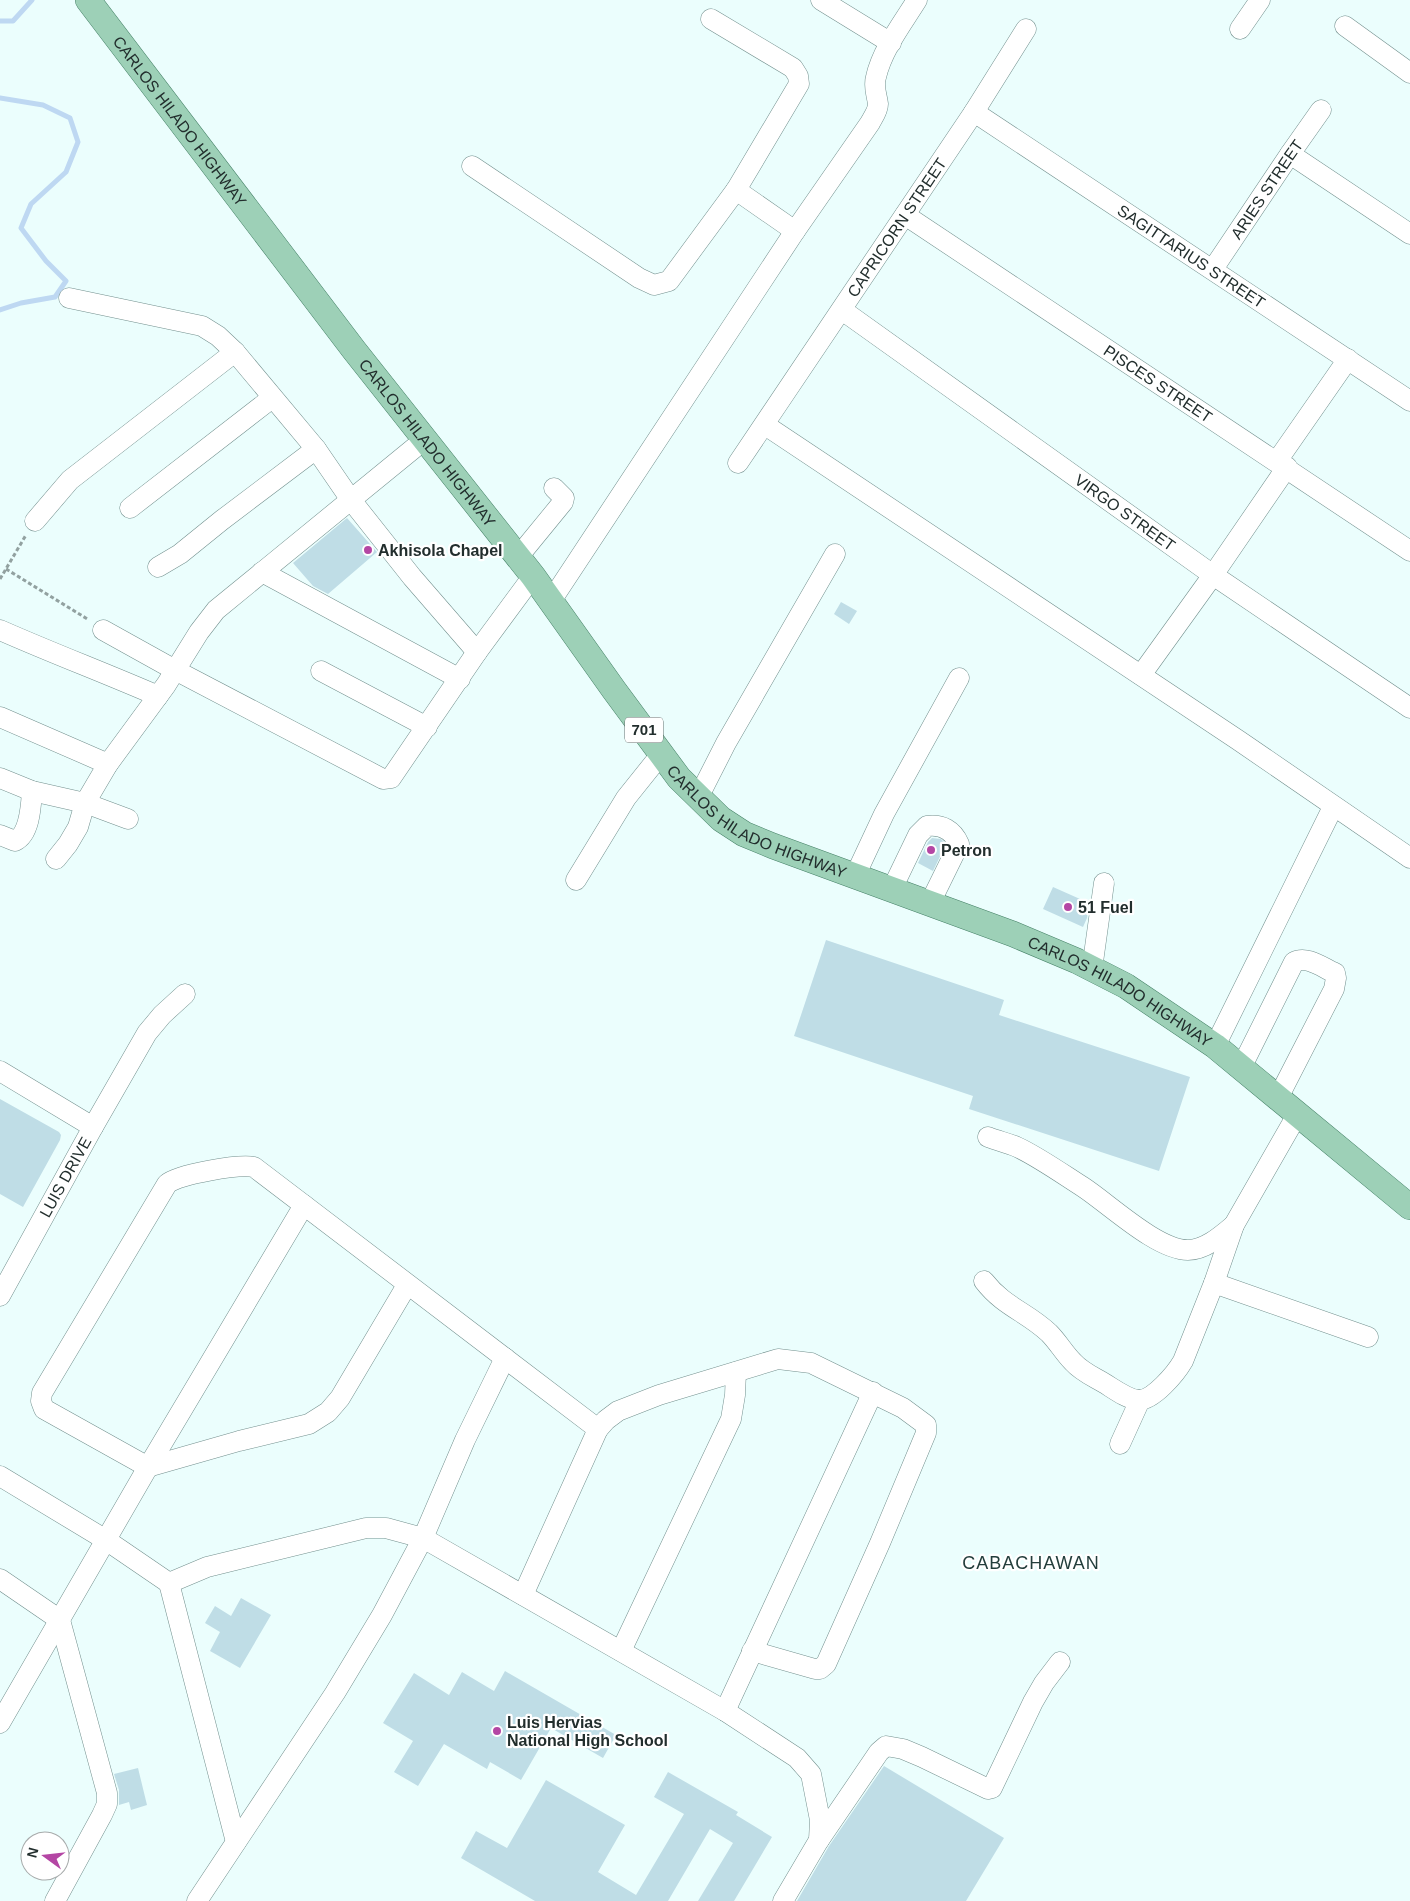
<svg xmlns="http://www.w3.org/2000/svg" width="1410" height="1901" viewBox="0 0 1410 1901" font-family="Arial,sans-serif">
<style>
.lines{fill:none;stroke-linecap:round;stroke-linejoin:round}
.stream{stroke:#bed8f2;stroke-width:5}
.building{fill:#bfdde6}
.minor-casing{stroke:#73908e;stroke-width:21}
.major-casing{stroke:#478268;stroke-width:26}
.path{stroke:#92a1a0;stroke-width:3;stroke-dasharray:4 2.5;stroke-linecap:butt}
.minor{stroke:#fff;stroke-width:20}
.major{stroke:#9dd0b7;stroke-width:25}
.poi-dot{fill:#b446a4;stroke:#fff;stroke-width:2}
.labels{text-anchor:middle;stroke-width:4.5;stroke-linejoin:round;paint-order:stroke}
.shield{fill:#fff;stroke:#646d6c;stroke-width:1}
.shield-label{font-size:15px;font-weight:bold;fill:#222e2d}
.street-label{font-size:16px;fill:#222e2d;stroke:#fff}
.poi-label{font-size:16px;font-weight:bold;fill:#222e2d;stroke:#fff;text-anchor:start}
.neighbourhood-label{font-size:18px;letter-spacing:1px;fill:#233e3c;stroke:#fff}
</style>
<rect width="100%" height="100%" fill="#ebfefd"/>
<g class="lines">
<path class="stream" d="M0 21H13L32 0
M0 98 43 105 70 118 78 142 66 172 31 204 21 228 46 261 66 281 55 297 21 303 0 310"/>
</g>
<path class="building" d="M347 518 377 552 328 594 313 586 293 563Z
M841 602 857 611 849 624 834 614Z
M932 838 941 839 946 844 933 871 918 863 928 842Z
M1053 887 1089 903 1087 918 1083 927 1043 909Z
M826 940 1004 1000 999 1015 1190 1077 1159 1171 969 1109 973 1096 794 1036Z
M0 1099 59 1132 61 1135 60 1140 23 1207 0 1194Z
M241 1598 271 1615 240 1668 210 1651 220 1632 205 1623 215 1606 231 1616Z
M505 1671 616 1735 603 1758 551 1728 521 1780 490 1762 487 1769 444 1744 418 1786 394 1772 413 1741 383 1723 414 1673 449 1695 462 1672 494 1691Z
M884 1766 1004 1838 966 1901H797L829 1846Z
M138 1768 147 1805 131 1810 129 1802 119 1805V1790L114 1774Z
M668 1772 738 1812 736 1815 772 1837 734 1901H698L733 1843 710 1829 668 1901H535L461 1858 476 1831 507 1848 546 1780 625 1825 598 1872 636 1895 684 1814 654 1797Z"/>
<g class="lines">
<defs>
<g id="minor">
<path d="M821 0 891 43"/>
<path d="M1345 26 1410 73"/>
<path d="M1240 29 1260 0"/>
<path id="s1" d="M974 112 1410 401"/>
<path d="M1290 154 1410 234"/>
<path d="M472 166 639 278 654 285 669 281 736 190 799 84 798 76 793 68 711 19"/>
<path d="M736 190 795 231"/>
<path id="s2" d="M905 215 1410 551"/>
<path id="s3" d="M1213 269 1290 154 1321 110"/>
<path d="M69 298 202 326 218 336 235 352 316 449 351 500 412 577 477 652"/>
<path id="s4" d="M842 310 1213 575 1410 708"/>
<path d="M765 425 1238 740 1410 858"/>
<path d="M1277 461 1348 359"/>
<path id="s5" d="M738 463 974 112 1026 29"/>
<path d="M130 508 272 398"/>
<path d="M35 521 70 480 235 352"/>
<path d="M518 557 563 502 564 498 554 488"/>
<path d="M158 567 180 554 222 520 316 449"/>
<path d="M262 572 460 679"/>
<path d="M551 601 795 231 870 123C873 117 878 111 878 104 877 95 873 87 876 77 882 50 902 24 917 0"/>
<path d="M0 630C52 653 105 673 158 696"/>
<path d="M103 630 175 670 383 779 391 778 477 652 533 576"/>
<path d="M321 671 427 727"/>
<path d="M1141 675 1213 575 1287 467"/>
<path d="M0 717 108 764"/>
<path d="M0 778 32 791 85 803 128 819"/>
<path d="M698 798 726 743 835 554"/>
<path d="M0 835 15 841C30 834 31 806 32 791"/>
<path d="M56 859 68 844 78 827 85 803 108 764 166 685 199 632 216 610 424 440"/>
<path d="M855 876 884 814 959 678"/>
<path d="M576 880 626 798 662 753"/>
<path d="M892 889 918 835 927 826C942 824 953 830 959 844L930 903"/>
<path d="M1092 969 1104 883"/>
<path d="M1215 1046 1333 807"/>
<path d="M1241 1068 1294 962C1307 955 1323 968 1335 973L1336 978 1334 989 1278 1098"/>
<path d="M0 1071 93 1127 0 1296"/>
<path d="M93 1127 147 1033 162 1015 185 994"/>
<path d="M988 1137C998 1141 1008 1143 1017 1147 1037 1156 1064 1175 1083 1187 1109 1204 1157 1250 1188 1250 1205 1250 1221 1236 1234 1225"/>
<path d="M984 1281C1004 1307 1027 1312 1049 1333 1058 1342 1064 1353 1073 1362 1082 1372 1094 1377 1104 1383 1114 1389 1127 1399 1138 1400 1153 1401 1176 1373 1183 1361L1214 1283 1234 1225 1297 1115"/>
<path d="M1214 1283 1368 1337"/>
<path d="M407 1285 340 1398 328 1412 309 1424 239 1441 148 1467 44 1409 41 1401 42 1393 167 1184C179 1174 239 1164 254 1167L598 1429 606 1420 618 1411 659 1395 778 1359 811 1363 903 1408 926 1425V1433L880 1543 826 1664 820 1669H815L752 1651"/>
<path d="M1120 1444 1140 1400"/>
<path d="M0 1476 106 1540 169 1583 207 1567 366 1528H386L423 1538 725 1711 797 1758 811 1774 820 1820 819 1840 783 1901"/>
<path d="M0 1579 60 1620 107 1793V1804L102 1815 55 1901"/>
<path d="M169 1583 236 1842"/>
<path d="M523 1595 598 1429"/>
<path d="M621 1651 731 1419 735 1395 736 1372"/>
<path d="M725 1711 873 1392"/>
<path d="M0 1723 148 1467 304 1205"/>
<path d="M819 1840 879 1752 886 1746 903 1749 922 1757 988 1789 992 1788 1033 1702 1044 1683 1060 1662"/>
<path d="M197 1901 335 1693 382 1615 423 1538 465 1440 505 1358"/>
</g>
<g id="major">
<path id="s6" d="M88 0 354 350 533 576 614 690 679 778 721 819 744 834 773 846 1013 934 1077 961 1126 986 1215 1046 1410 1207"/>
</g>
</defs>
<use href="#minor" class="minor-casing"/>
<use href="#major" class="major-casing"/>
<path class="path" d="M6 569 89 620
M0 579 26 535"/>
<use href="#minor" class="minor"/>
<use href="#major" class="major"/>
</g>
<g class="poi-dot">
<circle cx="368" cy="550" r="5"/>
<circle cx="931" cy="850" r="5"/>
<circle cx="1068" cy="907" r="5"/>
<circle cx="497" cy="1731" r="5"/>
</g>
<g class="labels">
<rect class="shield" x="625" y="717.5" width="38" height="25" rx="4"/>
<g class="shield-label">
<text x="644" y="735">701</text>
</g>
<g class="street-label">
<text dy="6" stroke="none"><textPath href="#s6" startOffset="152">CARLOS HILADO HIGHWAY</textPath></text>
<text dy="6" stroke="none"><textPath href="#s3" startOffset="96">ARIES STREET</textPath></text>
<text dy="6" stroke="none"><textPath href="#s5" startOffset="284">CAPRICORN STREET</textPath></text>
<text dy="6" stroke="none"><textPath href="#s1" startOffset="261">SAGITTARIUS STREET</textPath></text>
<text dy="6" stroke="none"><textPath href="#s2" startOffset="304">PISCES STREET</textPath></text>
<text dy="6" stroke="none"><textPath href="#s6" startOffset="558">CARLOS HILADO HIGHWAY</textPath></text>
<text dy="6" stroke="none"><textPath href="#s4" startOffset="348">VIRGO STREET</textPath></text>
<text dy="6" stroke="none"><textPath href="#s6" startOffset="1068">CARLOS HILADO HIGHWAY</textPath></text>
<text dy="6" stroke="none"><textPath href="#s6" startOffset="1472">CARLOS HILADO HIGHWAY</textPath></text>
<text transform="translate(65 1177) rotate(-61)" y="6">LUIS DRIVE</text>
</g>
<g class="poi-label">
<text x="378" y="556">Akhisola Chapel</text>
<text x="941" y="856">Petron</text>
<text x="1078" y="913">51 Fuel</text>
<text x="507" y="1728">Luis Hervias<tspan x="507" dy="18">National High School</tspan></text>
</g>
<g class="neighbourhood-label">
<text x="1031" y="1569">CABACHAWAN</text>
</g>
</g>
<g transform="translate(45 1856) rotate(285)"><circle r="24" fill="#ffffff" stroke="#a7abab"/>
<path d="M0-4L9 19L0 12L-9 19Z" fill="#b446a4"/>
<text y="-8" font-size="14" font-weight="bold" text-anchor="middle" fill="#222e2d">N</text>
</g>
</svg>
